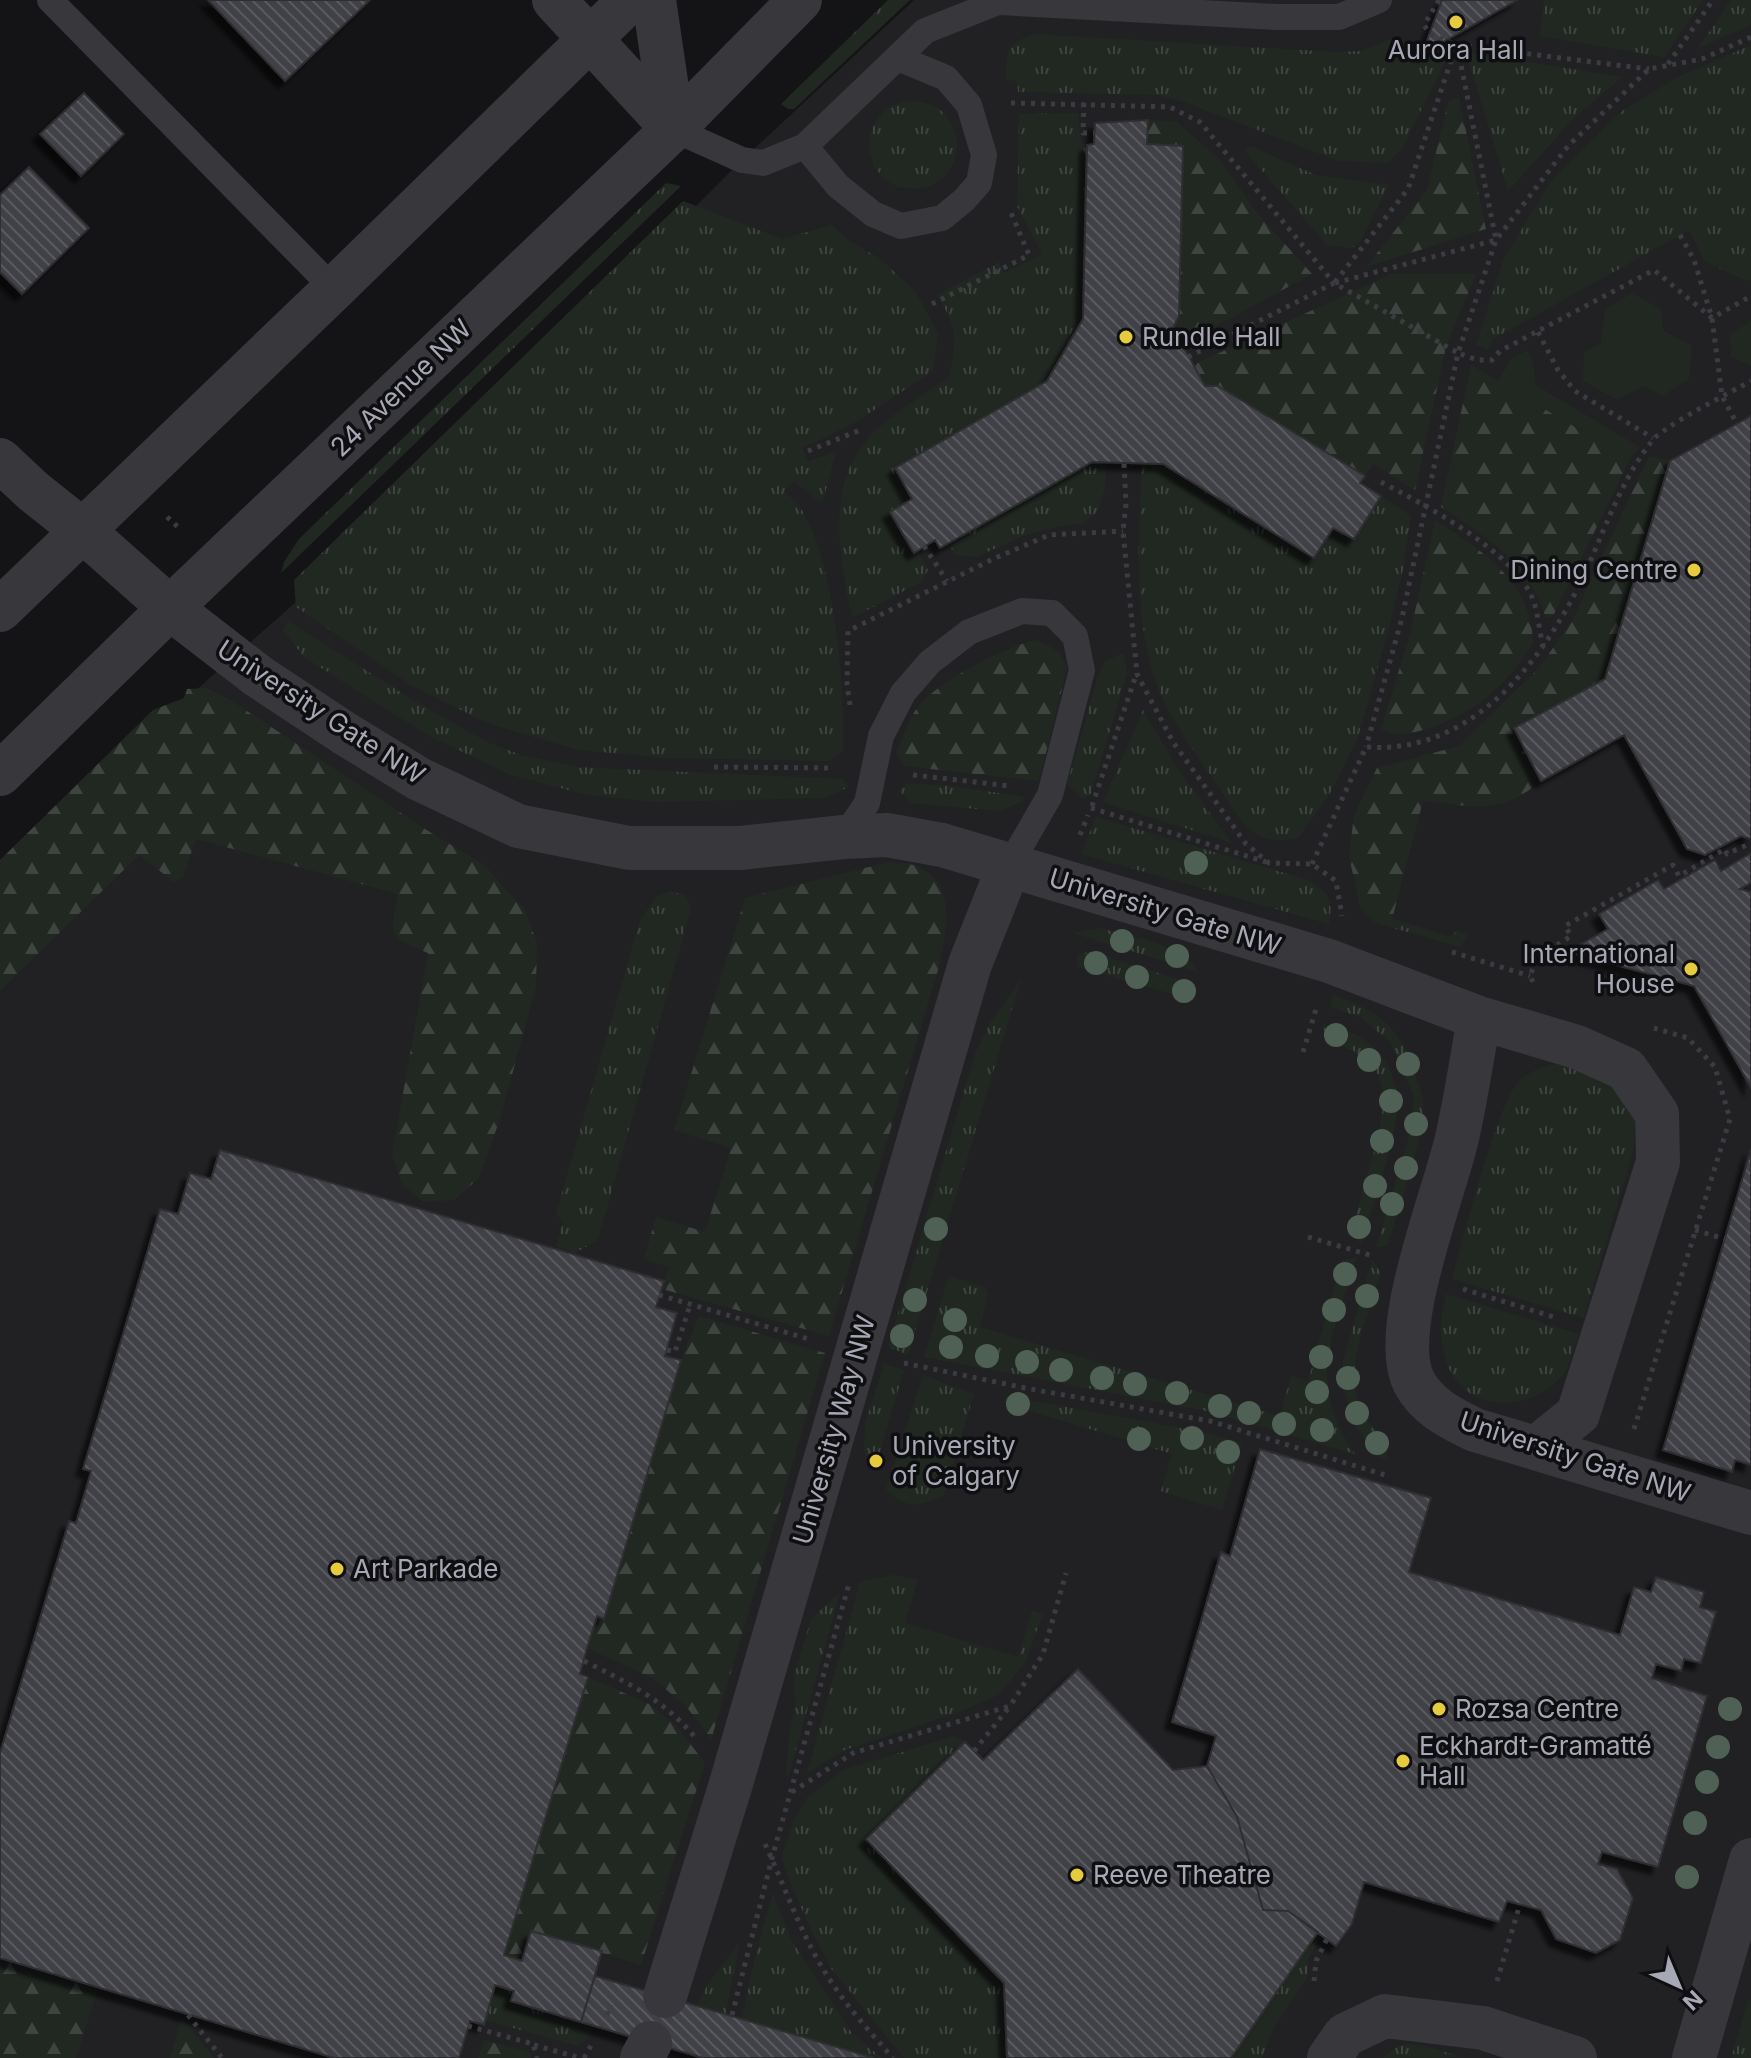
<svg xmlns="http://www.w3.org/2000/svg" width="1751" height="2058" viewBox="0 0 1751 2058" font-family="Inter,sans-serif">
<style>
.built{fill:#212023}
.grass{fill:url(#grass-tufts)}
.forest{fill:url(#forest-firs)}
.garden{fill:#212822}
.building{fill:url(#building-back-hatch);stroke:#2f2e31;stroke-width:2;filter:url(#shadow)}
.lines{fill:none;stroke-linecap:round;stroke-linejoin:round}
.path{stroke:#3b3c41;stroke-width:5;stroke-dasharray:4 6;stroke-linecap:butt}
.service{stroke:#37373c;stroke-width:26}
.minor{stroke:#37373c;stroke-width:44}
.tertiary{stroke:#37373c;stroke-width:44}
.tree{fill:#4f6054}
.poi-dot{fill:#e5cb3d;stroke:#0f0f11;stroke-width:3}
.labels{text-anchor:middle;stroke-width:7;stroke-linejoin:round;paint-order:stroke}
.poi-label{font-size:26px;fill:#a7a8b5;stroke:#0f0f11;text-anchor:start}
.street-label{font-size:26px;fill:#a7a8b5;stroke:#0f0f11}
</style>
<defs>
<pattern id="grass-tufts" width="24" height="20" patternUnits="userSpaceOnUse" patternTransform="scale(2)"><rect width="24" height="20" fill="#212822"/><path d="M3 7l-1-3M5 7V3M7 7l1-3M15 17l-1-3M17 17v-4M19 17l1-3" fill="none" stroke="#3e4440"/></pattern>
<pattern id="forest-firs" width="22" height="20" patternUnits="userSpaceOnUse" patternTransform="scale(2)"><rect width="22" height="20" fill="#212822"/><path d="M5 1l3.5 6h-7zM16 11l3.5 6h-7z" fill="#3e4440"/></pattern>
<pattern id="building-back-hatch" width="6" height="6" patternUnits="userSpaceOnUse" patternTransform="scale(2)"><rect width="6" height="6" fill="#414146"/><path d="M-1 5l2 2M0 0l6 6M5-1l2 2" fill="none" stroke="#5a5a5e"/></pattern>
<filter id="shadow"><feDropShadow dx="-7" dy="7" stdDeviation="2" flood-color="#0009"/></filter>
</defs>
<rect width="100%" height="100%" fill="#141416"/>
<path class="built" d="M914 0H1751V2058H0V863L330 572 742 160Z"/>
<path class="grass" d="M888 0H910L794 109H788L781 104Z
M1544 0H1703L1664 57 1540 36Z
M1731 0H1751V25L1698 48Z
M1036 34 1335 52 1361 51 1391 39 1443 50 1445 62 1403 147 1388 163 1339 161 1187 103 1158 95 1018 92 1017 81 1006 80C1006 51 1006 43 1036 34Z
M1751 45V279L1748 281 1705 262 1689 230 1493 339 1488 349 1476 345 1504 258 1551 181 1622 111 1678 77Z
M1466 52 1622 77 1576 116 1508 191Z
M869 145a44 44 0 1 1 88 0a44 44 0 1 1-88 0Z
M1078 113 1081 143 1087 145 1081 324 1047 381 912 499 891 513 913 552 918 550 928 570 921 582 852 618C840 559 824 486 870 436 892 413 923 396 949 377 957 340 958 328 937 295L999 262 1004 273 1042 254 1017 206 1019 114Z
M1250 146 1316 175 1389 185 1360 242 1352 248 1327 245 1245 151Z
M666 183 681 186 281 573 284 562 299 539Z
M683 201 782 239 832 225 849 241 879 258 915 291 938 333 933 371 856 422 803 448 808 461 836 452 822 504 794 481 784 491C790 497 797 502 801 509 834 558 846 691 843 751L828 761 665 758 579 750 487 723 411 685 296 607 294 580Z
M1092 462 1106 464 1105 489 1097 512 1082 524 1060 526 1025 535 976 557 956 555 948 544Z
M1142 464H1163L1314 558 1333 528 1354 539 1381 496 1411 516 1403 569 1388 631 1357 740 1329 795 1298 838C1253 848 1242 822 1219 788 1201 761 1181 734 1166 706 1131 636 1138 540 1142 464Z
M288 621 410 698 487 742 521 755 578 767 843 779 849 787 825 798 656 802 587 795 511 775 429 736 304 657 283 630Z
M1124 653 1127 673 1091 794 1083 800 1067 784 1099 673 1105 661Z
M1143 710 1179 771 1232 843 1103 802Z
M908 783 953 786 1024 797 1023 801 999 811 910 803 899 790Z
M1096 817 1308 880C1330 894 1333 898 1329 924L1081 854Z
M671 891 686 896 691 909 598 1240 575 1253 556 1246 563 1222 556 1214 640 920 658 895Z
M1391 918 1450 937 1458 930 1468 935 1460 947 1390 927Z
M1100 928C1133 938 1179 942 1199 972L1073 933Z
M1090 952 1194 984V1000L1077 967 1078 954Z
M1021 979 908 1355 888 1347 975 1054 990 1023Z
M1333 995C1379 1011 1402 1028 1416 1077 1419 1086 1424 1097 1423 1107 1420 1153 1401 1200 1388 1245L1376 1248 1409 1136 1414 1097 1390 1042 1360 1017 1330 1007Z
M1323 1024C1337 1028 1352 1031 1363 1039 1383 1052 1394 1073 1397 1095 1402 1127 1371 1209 1361 1244L1351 1233C1358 1207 1365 1181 1373 1155 1389 1095 1394 1061 1325 1039Z
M1566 1061 1610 1076 1635 1119 1634 1148 1584 1318 1452 1279C1463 1241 1497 1102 1520 1080 1532 1069 1551 1065 1566 1061Z
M1357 1257C1334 1335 1304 1379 1355 1454L1211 1412 924 1357 949 1276 985 1287 988 1294 980 1327 1280 1416 1291 1376 1308 1381 1342 1260Z
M1372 1260 1381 1273C1365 1328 1328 1396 1386 1438L1387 1460 1373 1454 1355 1425 1342 1381 1343 1361Z
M1446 1294 1579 1334C1574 1346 1571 1364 1563 1374 1540 1404 1493 1414 1463 1388 1439 1366 1437 1323 1446 1294Z
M884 1364 904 1370 874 1472 864 1451 865 1423Z
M923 1375 974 1394 944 1495C917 1507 908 1510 886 1489Z
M1006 1396 1203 1432 1242 1443 1222 1510 1161 1491 1172 1454 1004 1403Z
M893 1575 918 1580 905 1623 1018 1657 1032 1611 1043 1614 1025 1663 998 1695 965 1710 845 1750 807 1773 860 1582Z
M840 1592 789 1775H786L789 1736 795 1706 794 1675 811 1619Z
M955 1736 965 1742 866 1839 1004 1983 1007 2058H904L832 1970 812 1932 789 1880 782 1858 793 1822 807 1798 843 1770Z
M773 1893 792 1941 851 2032 882 2058H874L742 2019 755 1957Z
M1318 1932 1321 1935 1309 1957 1307 1978 1274 2027 1262 2058H1231Z
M738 1944 739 1947 723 2026 695 2009 708 1984Z
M495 1985 514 1991 511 2001 595 2026 586 2040 578 2046 485 2020Z
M1748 2000 1751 2001V2058H1731Z
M1406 2044 1425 2046 1462 2057 1383 2058 1396 2047Z"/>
<path class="forest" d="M1459 97 1486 229 1366 267 1427 190 1448 102Z
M1148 120 1176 121 1220 160 1257 213 1312 274 1181 345 1173 328 1179 316 1183 147 1147 144Z
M1391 274H1476L1446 347 1415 490 1373 464 1365 476 1205 386 1193 365Z
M1471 365 1630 459 1553 616 1546 618C1526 560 1490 540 1441 507Z
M1649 456 1670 461 1605 679 1515 728 1541 781C1499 816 1473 806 1423 801L1390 927 1375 922 1360 907 1349 856 1354 815 1377 768 1459 746 1538 669 1572 621Z
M1435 520C1482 551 1531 580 1533 642 1510 684 1470 717 1423 730 1408 734 1396 737 1381 729L1410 634Z
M1035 640C1051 646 1063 651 1067 669L1039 781 904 766 896 752C903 738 908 719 918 707 937 682 1005 647 1035 640Z
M206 688 229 699 425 829 484 865 525 910 537 943 536 987 500 1119 479 1178 454 1200 423 1202 402 1184 392 1155 428 953C387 935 389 937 398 894L196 839 183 877 174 882 139 855 0 991V860L153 710 184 698 187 689Z
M889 862C898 863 913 863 921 868 957 888 946 930 940 963L829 1336 662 1289 669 1267 644 1259 656 1217 705 1232 731 1148 674 1130 745 898Z
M699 1316 825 1353 711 1740 686 1706 652 1678 587 1648 597 1616 604 1618 681 1360Z
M588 1677 649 1704 675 1724 705 1763 641 1965 531 1931 522 1961 504 1955Z
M0 1959 98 1989 76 2058H0Z
M182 2017 214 2058H170Z
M484 2040 529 2052 531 2058H478Z"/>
<path class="garden" d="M1632 293 1661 309 1663 330 1692 346 1689 379 1662 396 1643 386 1617 400 1583 381 1584 352 1601 343 1605 309Z
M1751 316V366L1731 357 1730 334 1750 322Z
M1527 350 1533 360 1536 385 1640 447 1630 459 1498 382 1510 360Z"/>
<path class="building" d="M208 0H370L285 81Z
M1442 0H1517L1422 54Z
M84 93 124 134 81 176 40 134Z
M1148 120 1147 144 1183 146 1179 316 1173 328 1205 386H1218L1365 476 1360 483 1381 496 1354 539 1333 528 1314 558 1163 464 1092 462 940 548 935 540 914 553 890 512 912 499 895 468 1047 381 1083 319 1087 145 1094 144 1095 123Z
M29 167 89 228 22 294 0 272V195Z
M1751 416V839L1741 836 1705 855 1687 849 1624 735 1541 781 1514 728 1605 679 1670 461Z
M1751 853V883L1740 889 1751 892V1088L1694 986 1567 952 1608 929 1599 914 1658 880 1664 889 1715 860 1721 871Z
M1751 1149V1465L1735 1460 1732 1472 1663 1450Z
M220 1150 664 1281 656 1307 677 1313 665 1356 681 1360 604 1619 597 1616 587 1648 580 1674 588 1677 504 1955 522 1961 531 1931 602 1951 581 2022 511 2001 514 1991 495 1985 484 2025 470 2021 459 2058H334L0 1958V1753L69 1521 76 1523 91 1471 83 1469 160 1209 178 1214 190 1173 211 1179Z
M1260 1449 1431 1498 1409 1572 1620 1635 1634 1587 1651 1592 1656 1577 1704 1592 1700 1607 1716 1612 1701 1663 1684 1659 1681 1671 1656 1664 1652 1678 1707 1696 1658 1867 1602 1852 1598 1864 1617 1869 1633 1898 1620 1940 1596 1953 1556 1939 1541 1910 1507 1901 1499 1922 1364 1882 1352 1924 1336 1946 1288 1911 1263 1910 1237 1817 1207 1766 1216 1736 1172 1722 1221 1552 1230 1556Z
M1078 1669 1173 1770 1207 1766 1237 1817 1263 1910 1288 1911 1318 1932 1231 2058H1007L1004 1983 866 1839 965 1742 983 1760Z
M595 1976 874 2058H703L581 2022Z"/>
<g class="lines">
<path class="path" d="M1439 0 1424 25 1431 35 1457 45 1649 69
M1751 37 1702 59 1649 69 1568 146 1496 240 1458 353 1477 360H1492L1500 351 1654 270 1712 318 1751 296
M1668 64 1713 0
M1011 103 1170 107 1200 122 1334 283
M1084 103 1083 133H1094
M1680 235 1694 260 1712 318 1722 396 1737 424
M1335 282 1408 189 1456 46
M1335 283 1496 240 1457 45
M932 304 1029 255 1009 208
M1538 332 1558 370 1575 391 1653 438
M1188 357 1334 283 1458 353 1402 618 1366 747
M808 451 863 429
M1124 464 1126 504 1123 531 1137 674 1173 742 1246 844 1269 863 1312 864 1336 881 1342 916
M1381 482C1425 505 1511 550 1532 597 1538 611 1539 630 1543 646
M167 517 178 527
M924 546 947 581
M850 705 847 685 848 631 993 559 1049 535 1123 531
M714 767 833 768
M913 775 1010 786
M1092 806 1136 675
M1091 808 1266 862
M1080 835 1088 815
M1312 864 1366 747C1463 754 1530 677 1572 599 1600 547 1615 488 1652 441 1663 426 1731 392 1751 381
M1452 952 1530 976
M1533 982 1530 976 1537 958 1571 936 1565 926 1673 865 1679 876 1725 849 1727 854 1749 844 1751 845
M1303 1052 1316 1009
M1695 1230 1725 1239
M1308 1237 1373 1256
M1463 1289 1557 1318
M659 1295 812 1340
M667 1350 675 1352 690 1305
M904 1363 1025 1388 1210 1421 1385 1475
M1634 1429 1730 1119 1715 1067 1688 1038 1654 1028
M584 1661C626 1682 663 1699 694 1736
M974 1751 1010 1706
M792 1792 853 1753 1010 1706 1043 1654 1066 1573
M765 1844C786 1889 802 1938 830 1980 848 2008 871 2033 893 2058
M1314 1981 1316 1961 1327 1939
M1497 1981 1520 1904
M188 2015 222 2058
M607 2015 611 2005
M732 2015 772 1858 849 1584
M468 2026 533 2044 537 2058
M534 2045 580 2058
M584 2058 593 2042"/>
<path class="service" d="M50 0 334 289
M673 129 742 160 763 163 805 146 925 31 998 2 1277 17H1339L1379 0
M805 146 838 186 873 214 901 226 942 218 964 200 979 183 984 155 969 105 946 78 898 58
M844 837 867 803 881 736 903 693 930 662 969 632 1022 611 1052 613 1075 636 1082 670 1050 795 1009 866"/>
<path class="minor" d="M554 0 673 129
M654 0 673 129
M0 460 33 491 82 530 170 608 258 676 344 733 419 779 518 826 629 848H740L844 837 887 835 942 845 1329 961 1479 1018 1577 1047 1626 1069 1657 1114 1658 1162 1578 1414 1536 1448
M1479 1018C1472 1058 1466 1098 1457 1138 1444 1195 1388 1332 1414 1382 1427 1407 1451 1418 1475 1430L1751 1513
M665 1996 730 1787 970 964 1009 866
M642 2058 650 2043
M1329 2058 1345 2035 1385 2016 1483 2028 1575 2058
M1694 2058 1751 1860"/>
<path class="tertiary" d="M0 610 334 289 630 0
M0 774 170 608 673 129 800 0"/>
</g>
<g class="tree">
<circle cx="1196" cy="863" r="12"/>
<circle cx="1122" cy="941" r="12"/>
<circle cx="1177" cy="956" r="12"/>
<circle cx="1096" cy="963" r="12"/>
<circle cx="1137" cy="977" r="12"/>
<circle cx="1184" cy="991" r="12"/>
<circle cx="1336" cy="1035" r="12"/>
<circle cx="1369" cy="1060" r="12"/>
<circle cx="1408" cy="1064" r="12"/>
<circle cx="1391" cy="1101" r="12"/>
<circle cx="1416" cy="1124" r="12"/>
<circle cx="1382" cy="1141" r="12"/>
<circle cx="1406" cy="1168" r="12"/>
<circle cx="1375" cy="1186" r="12"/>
<circle cx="1392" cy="1204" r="12"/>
<circle cx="1359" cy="1227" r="12"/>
<circle cx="936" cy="1229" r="12"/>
<circle cx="1345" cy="1274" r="12"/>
<circle cx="1367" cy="1296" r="12"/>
<circle cx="915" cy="1300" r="12"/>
<circle cx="1334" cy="1310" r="12"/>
<circle cx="955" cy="1320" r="12"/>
<circle cx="902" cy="1336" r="12"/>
<circle cx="951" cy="1347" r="12"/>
<circle cx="987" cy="1356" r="12"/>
<circle cx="1321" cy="1357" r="12"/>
<circle cx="1027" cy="1362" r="12"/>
<circle cx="1061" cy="1370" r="12"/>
<circle cx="1102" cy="1378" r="12"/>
<circle cx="1348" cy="1378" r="12"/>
<circle cx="1135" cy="1384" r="12"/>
<circle cx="1317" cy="1392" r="12"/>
<circle cx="1177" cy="1393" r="12"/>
<circle cx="1018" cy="1404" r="12"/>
<circle cx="1220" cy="1406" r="12"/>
<circle cx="1249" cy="1413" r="12"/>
<circle cx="1357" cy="1413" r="12"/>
<circle cx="1284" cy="1424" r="12"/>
<circle cx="1322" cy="1430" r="12"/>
<circle cx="1192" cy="1438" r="12"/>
<circle cx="1139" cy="1439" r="12"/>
<circle cx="1377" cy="1443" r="12"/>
<circle cx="1228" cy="1452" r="12"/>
<circle cx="1730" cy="1709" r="12"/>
<circle cx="1718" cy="1747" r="12"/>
<circle cx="1707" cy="1782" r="12"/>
<circle cx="1695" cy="1823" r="12"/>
<circle cx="1687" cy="1877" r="12"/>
</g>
<g class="poi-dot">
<circle cx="1456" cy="22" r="8"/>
<circle cx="1126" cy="337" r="8"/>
<circle cx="1694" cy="570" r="8"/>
<circle cx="1691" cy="969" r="8"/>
<circle cx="876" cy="1461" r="8"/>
<circle cx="337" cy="1569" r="8"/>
<circle cx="1439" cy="1709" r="8"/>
<circle cx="1403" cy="1761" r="8"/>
<circle cx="1077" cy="1875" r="8"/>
</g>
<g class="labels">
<g class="poi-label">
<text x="1456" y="59" text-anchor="middle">Aurora Hall</text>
<text x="1142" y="346">Rundle Hall</text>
<text x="1678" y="579" text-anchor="end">Dining Centre</text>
<text x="1675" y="963" text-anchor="end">International<tspan x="1675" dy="30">House</tspan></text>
<text x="892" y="1455">University<tspan x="892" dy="30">of Calgary</tspan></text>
<text x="353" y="1578">Art Parkade</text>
<text x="1455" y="1718">Rozsa Centre</text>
<text x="1419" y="1755">Eckhardt-Gramatté<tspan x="1419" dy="30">Hall</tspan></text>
<text x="1093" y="1884">Reeve Theatre</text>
</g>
<g class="street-label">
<text transform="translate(401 388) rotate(-44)" y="9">24 Avenue NW</text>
<text transform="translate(321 712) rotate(33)" y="9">University Gate NW</text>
<text transform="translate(1165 912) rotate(17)" y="9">University Gate NW</text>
<text transform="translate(834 1430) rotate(-74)" y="9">University Way NW</text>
<text transform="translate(1575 1457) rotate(18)" y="9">University Gate NW</text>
</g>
</g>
<g transform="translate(1679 1986) rotate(136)" stroke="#0f0f11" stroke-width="6" paint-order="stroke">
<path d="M0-6L14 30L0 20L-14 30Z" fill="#a7a8b5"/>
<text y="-12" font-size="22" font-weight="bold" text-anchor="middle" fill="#a7a8b5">N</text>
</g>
</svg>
